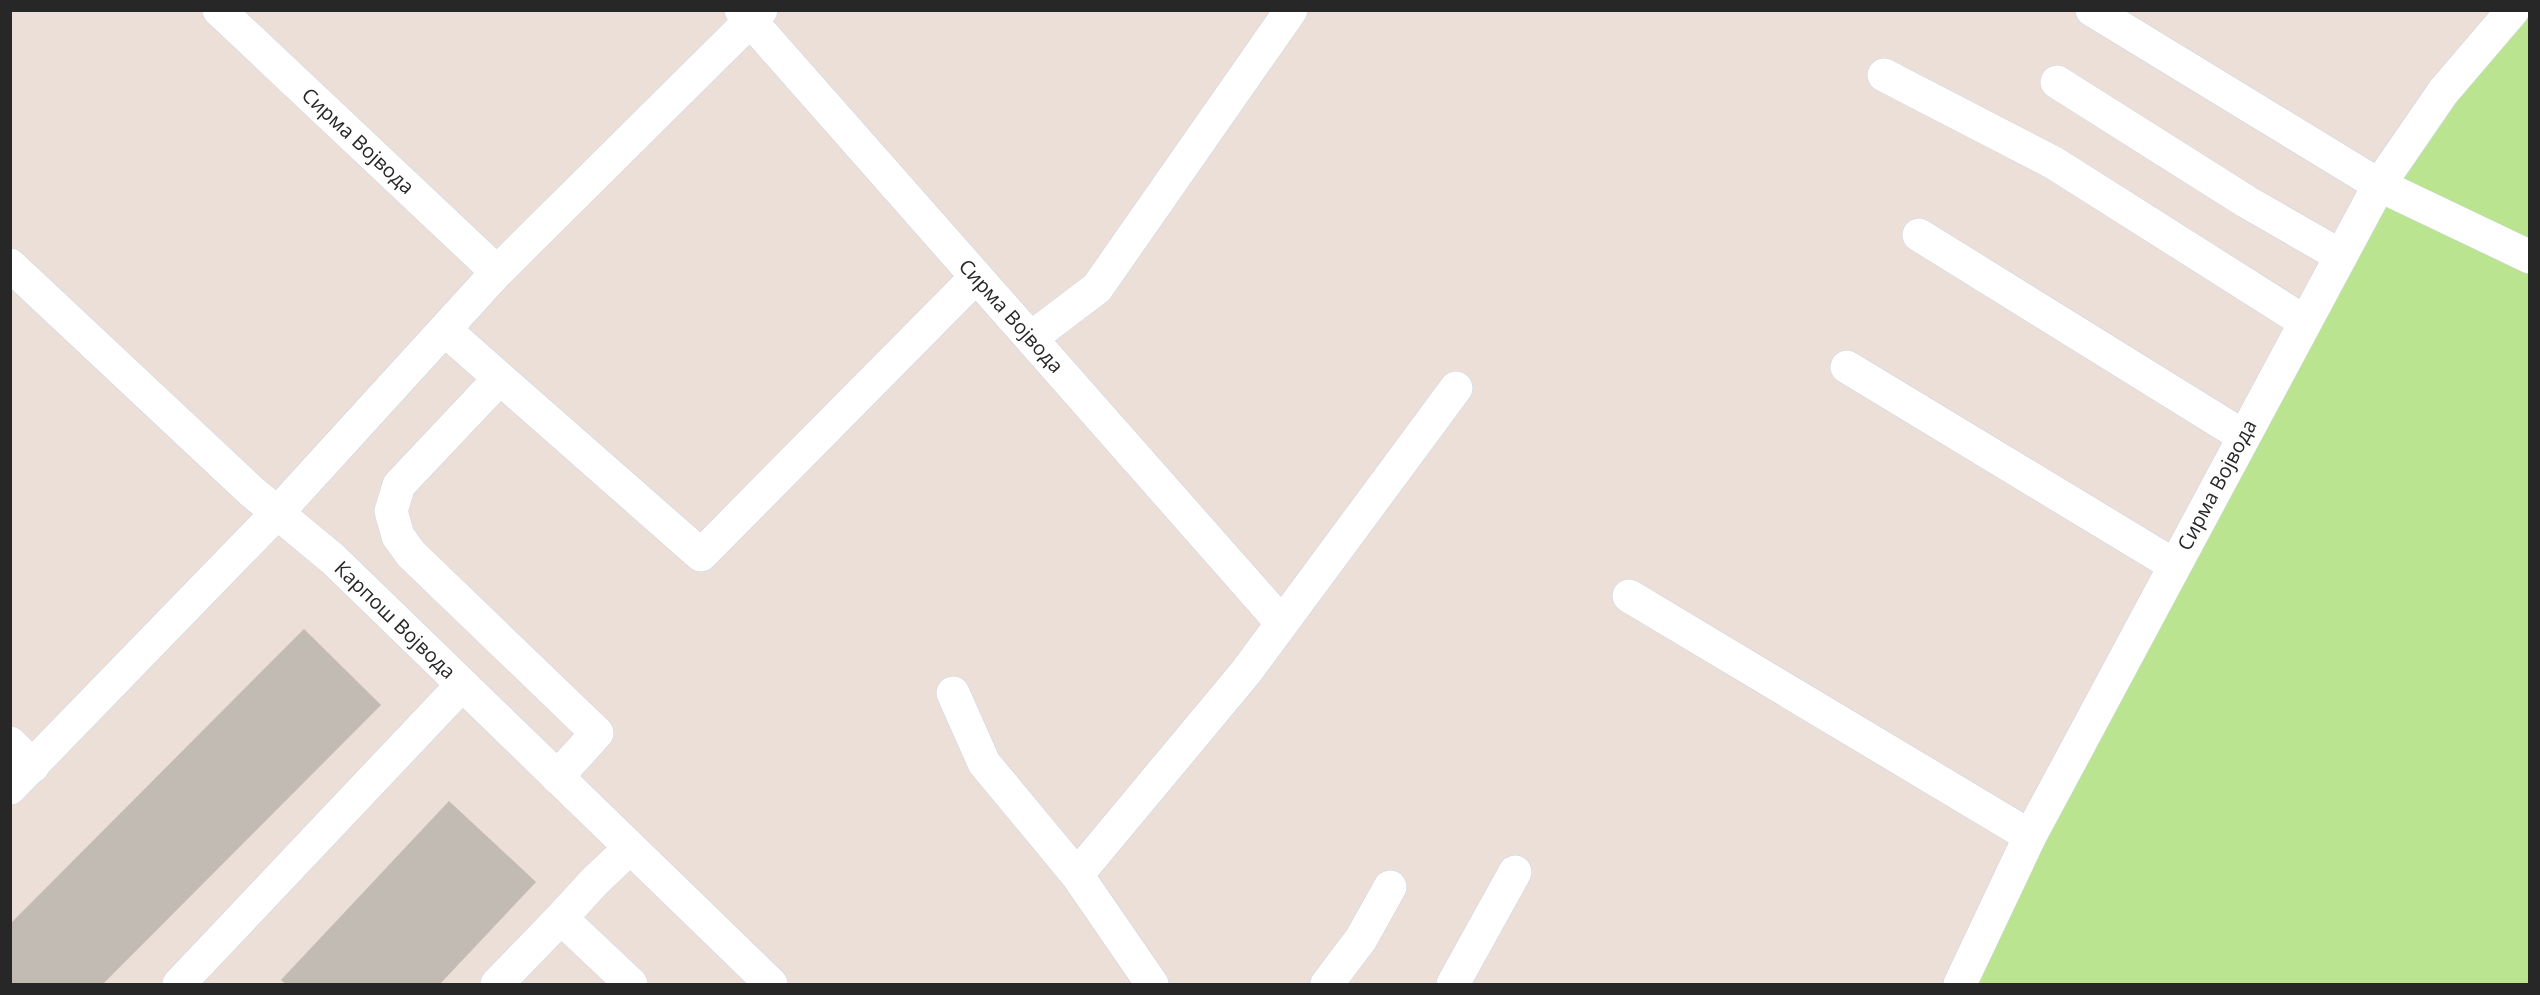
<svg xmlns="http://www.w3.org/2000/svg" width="2540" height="995" viewBox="0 0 2540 995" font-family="'Open Sans',sans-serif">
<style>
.green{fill:#bbe491}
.building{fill:#c2bbb4;stroke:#c6bbb2;stroke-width:1.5}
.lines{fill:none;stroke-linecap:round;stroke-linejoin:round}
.minor-casing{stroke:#cdd4e1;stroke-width:34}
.minor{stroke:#fff;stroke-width:33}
.labels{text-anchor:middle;stroke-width:5;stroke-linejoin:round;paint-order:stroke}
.street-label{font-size:20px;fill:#272727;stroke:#fff}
</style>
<rect width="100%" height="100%" fill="#ebdfd8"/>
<path class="green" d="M2513 11H2529V984H1960L2341 256Z"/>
<path class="building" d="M304 630 380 705 102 984H10V925Z
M449 802 535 882 439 984H287L282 980Z"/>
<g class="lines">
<defs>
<path id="minor" d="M219 10 497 272
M741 10 1281 622
M2092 10 2379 185 2530 257
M1884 75 2054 163 2305 322
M2057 82 2247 202 2341 256
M1919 235 2243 436
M10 265 251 491 333 559 771 984
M445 330 701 555 976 277
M1031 338 1097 288 1291 10
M1847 367 2174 565
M499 379 399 485 391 511 398 536 411 554 597 733 557 777
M1629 596 2030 836
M953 693 984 763 1077 875 1152 984
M10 743 33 766
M10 788 278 512 497 272 761 10
M630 848 595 881 561 918 631 984
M1077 875 1246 672 1456 388
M179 984 462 685
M497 984 561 918
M1327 984 1361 939 1390 887
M1453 984 1515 872
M1960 984 2030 836 2379 185 2443 92 2513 10"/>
</defs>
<use href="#minor" class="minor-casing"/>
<use href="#minor" class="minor"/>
</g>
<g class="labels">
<g class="street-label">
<text transform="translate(358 141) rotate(43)" y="7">Сирма Војвода</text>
<text transform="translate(1011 316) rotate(48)" y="7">Сирма Војвода</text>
<text transform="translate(2217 485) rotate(-62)" y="7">Сирма Војвода</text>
<text transform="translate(395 620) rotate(44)" y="7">Карпош Војвода</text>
</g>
</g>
<rect width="2540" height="995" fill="none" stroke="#272727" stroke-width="24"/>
</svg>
